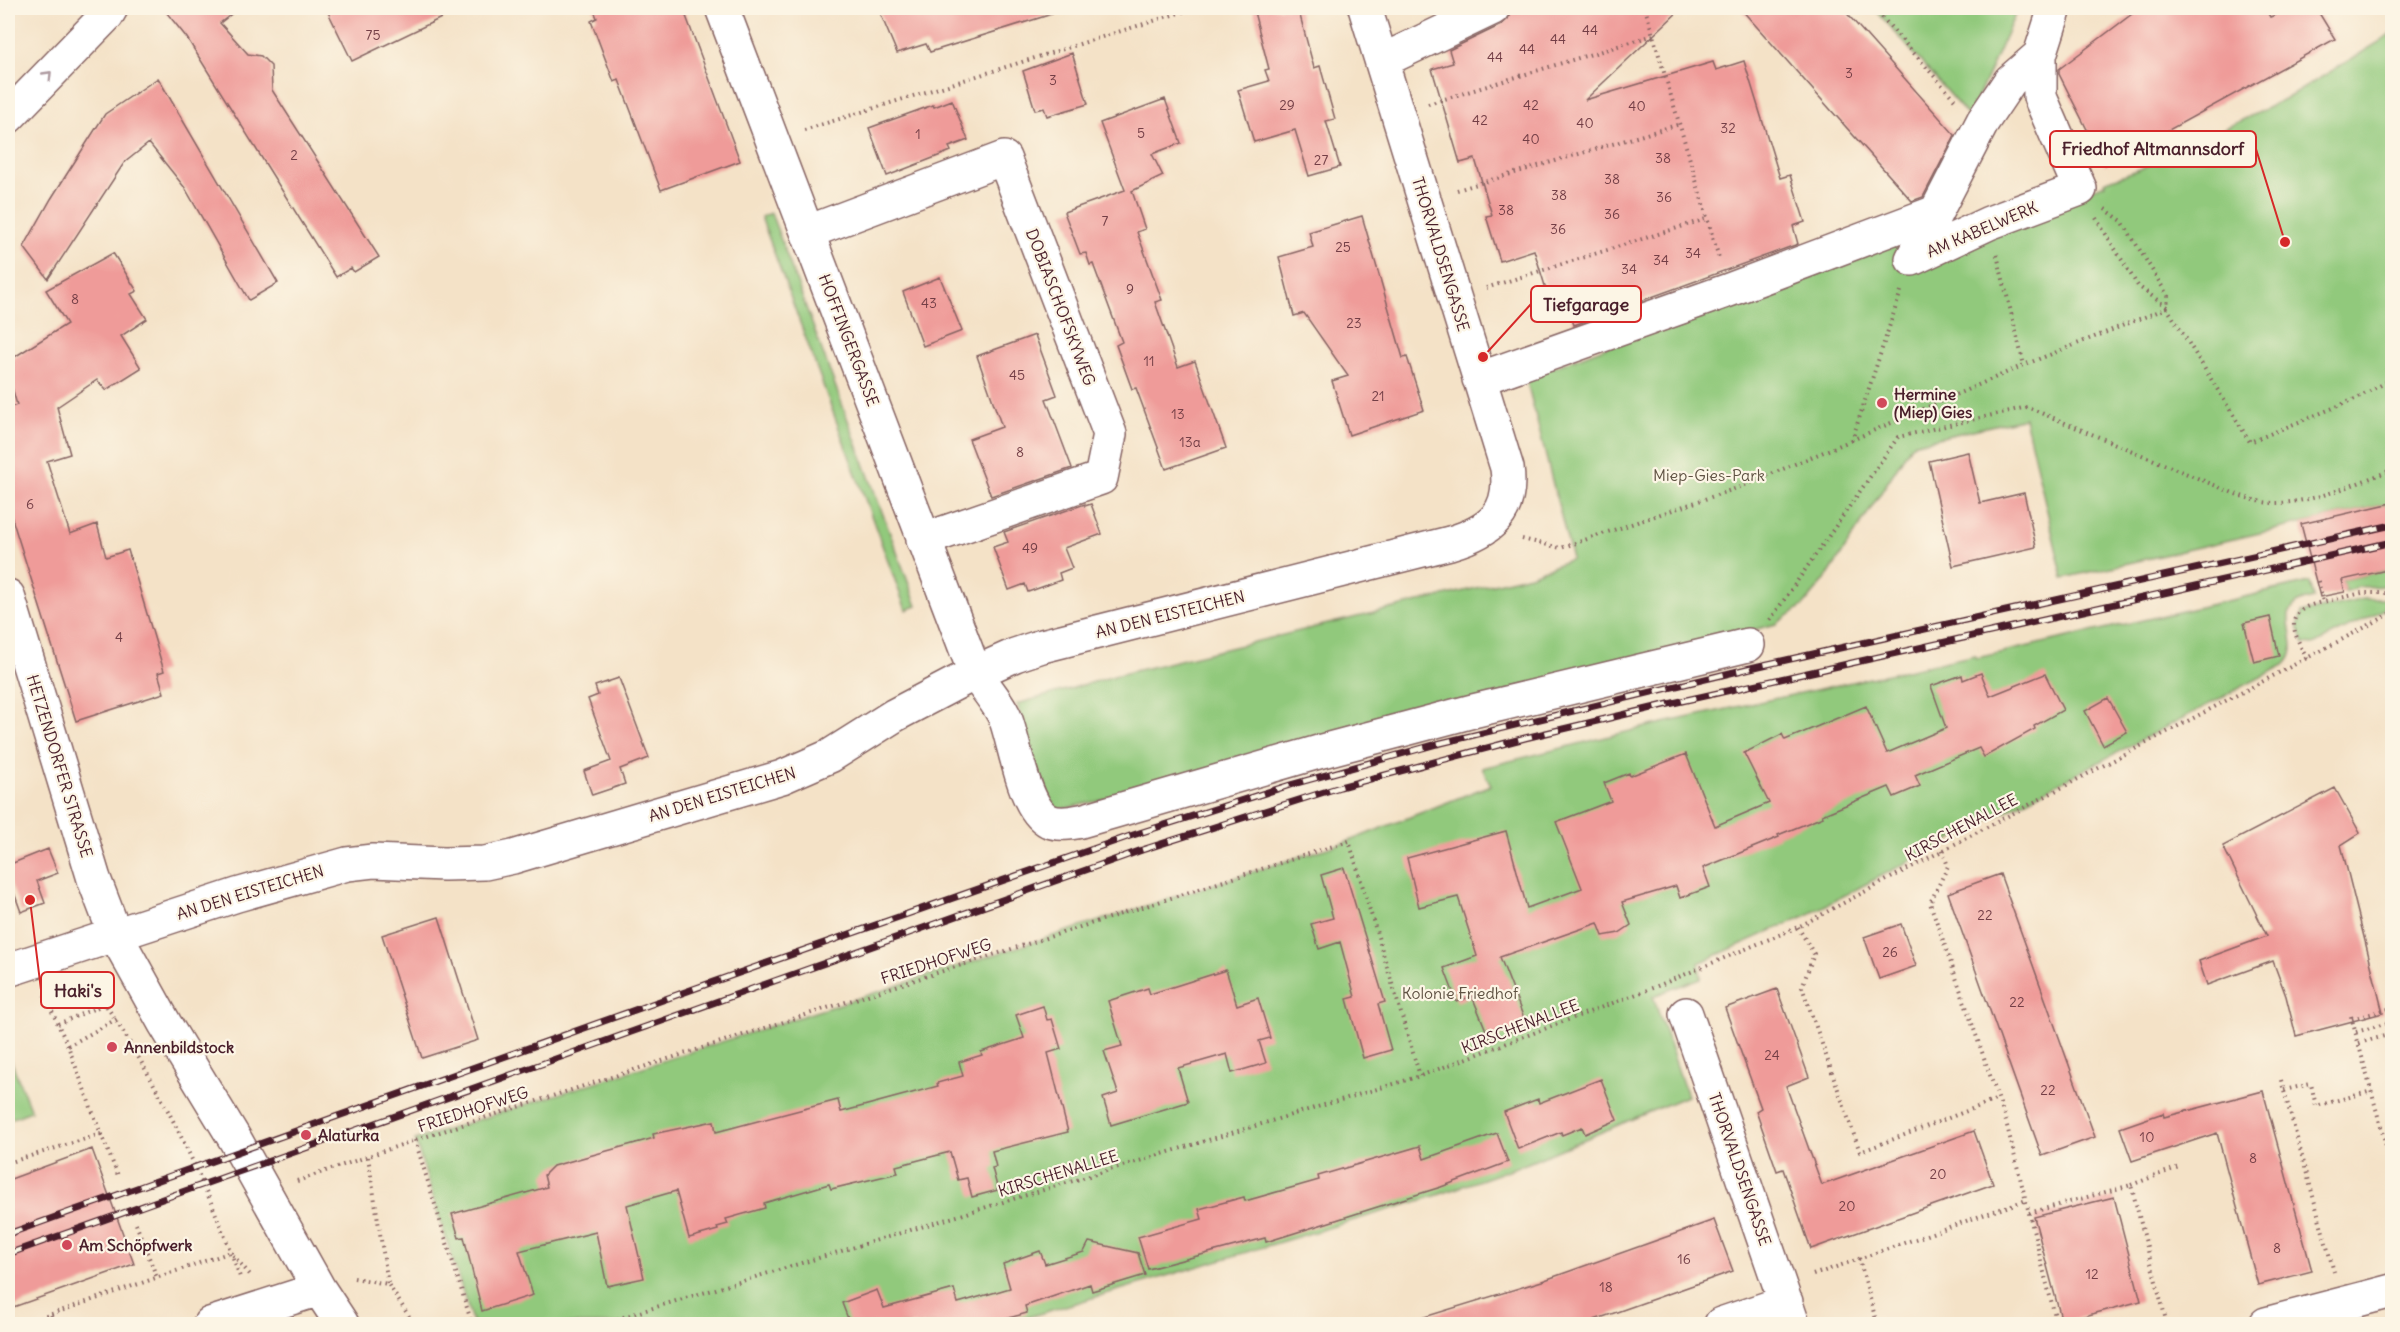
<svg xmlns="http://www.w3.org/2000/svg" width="2400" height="1332" viewBox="0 0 2400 1332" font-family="Delius,sans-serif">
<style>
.green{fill:#91c97c;stroke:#6e7454;stroke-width:1.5}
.building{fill:#ef9b99}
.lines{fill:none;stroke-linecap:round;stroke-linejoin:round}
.minor-casing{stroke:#866362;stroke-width:36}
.path{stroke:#866362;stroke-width:4;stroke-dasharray:1.5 4.5;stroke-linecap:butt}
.minor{stroke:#fff;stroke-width:33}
.rail-casing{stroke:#4a1f2b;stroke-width:7}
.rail{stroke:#fcf5e5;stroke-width:4.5;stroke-dasharray:14;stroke-linecap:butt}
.oneway{stroke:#ae9aa0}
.poi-dot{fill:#d1495b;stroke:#fcf5e5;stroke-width:2}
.labels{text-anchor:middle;stroke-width:4.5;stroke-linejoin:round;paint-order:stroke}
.number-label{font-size:14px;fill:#733e46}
.street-label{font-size:16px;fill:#4a1f2b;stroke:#fcf5e5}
.poi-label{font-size:16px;font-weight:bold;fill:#4a1f2b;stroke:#fcf5e5;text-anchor:start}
.park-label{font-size:16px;fill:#5f5243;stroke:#fcf5e5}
.leader{fill:none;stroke:#d62828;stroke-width:2}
.callout-dot{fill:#d62828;stroke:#fcf5e5;stroke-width:2}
.callout{fill:#fcf5e5;stroke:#d62828;stroke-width:2}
.callout-label{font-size:18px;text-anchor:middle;font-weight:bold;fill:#4a1f2b}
</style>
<rect width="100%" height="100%" fill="#fcf5e5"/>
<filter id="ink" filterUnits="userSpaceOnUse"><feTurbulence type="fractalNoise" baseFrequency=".0167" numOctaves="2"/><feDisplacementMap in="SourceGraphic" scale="12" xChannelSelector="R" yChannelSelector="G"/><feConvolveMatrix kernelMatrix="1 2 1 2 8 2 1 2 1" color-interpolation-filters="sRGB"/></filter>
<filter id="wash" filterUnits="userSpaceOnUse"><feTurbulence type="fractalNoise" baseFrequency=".008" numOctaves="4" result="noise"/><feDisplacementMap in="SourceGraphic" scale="24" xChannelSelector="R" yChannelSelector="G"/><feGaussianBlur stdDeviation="1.35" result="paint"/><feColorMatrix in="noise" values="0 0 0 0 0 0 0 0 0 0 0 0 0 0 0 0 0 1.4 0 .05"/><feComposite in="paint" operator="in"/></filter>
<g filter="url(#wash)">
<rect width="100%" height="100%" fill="#f4e2c7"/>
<path class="green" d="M1874 8H2018L1969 117Z
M2392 34V503L2063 578 2025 418 1912 444 1827 577 1804 605 1776 624 1167 786 1058 810 1047 802 1017 704 1118 675 1530 575 1572 559 1526 378 1893 236 1936 257 2105 184 2104 182 2140 169 2284 100Z
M771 213 917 606 906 610 761 217Z
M2392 569V586L2357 587 2345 592 2342 580Z
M2310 582 2314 598C2302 600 2295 603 2289 614 2287 633 2300 651 2284 665L1807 915 1699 963 1701 978 1653 996 1687 1096 1528 1163 1435 1196 1005 1324H473L415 1140 1349 841 1491 785 1482 768 1654 725 1975 655 1977 658Z
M2364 599H2386V605L2383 610 2313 645 2304 644 2298 626 2302 613Z
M8 1053 31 1111 8 1120Z"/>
<g id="blocks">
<path class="building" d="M163 8H239L220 23 248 54 261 56 271 66 272 90 379 257 354 272 351 268 336 277 187 38Z
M326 8H462L352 61Z
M593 8H683L740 161 661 190 619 80 614 82 591 21 597 18Z
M878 8H1051L1052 14 930 52 926 44 897 53Z
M1253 8H1298L1314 68 1320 66 1335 119 1326 121 1340 167 1309 176 1295 130 1254 142 1238 90 1269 81 1265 70 1269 69Z
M1520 8H1682L1585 100 1713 62 1716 70 1744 61 1780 178 1790 175 1805 222 1793 226 1798 244 1574 325 1568 307 1553 312 1534 250 1500 261 1486 216 1492 215 1475 159 1460 163 1432 69 1453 63 1449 50 1501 25 1508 19 1511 11Z
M1740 8H1842L1955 135 1923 197 1912 201Z
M2140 8H2265L2270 17 2294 8H2316L2335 39 2105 165 2059 74V69Z
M1072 53 1088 104 1047 116 1044 108 1035 110 1023 71Z
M158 78 278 283 249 300 185 188 149 143 124 163 48 279 24 247 51 199 105 114Z
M1165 99 1181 143 1152 154 1163 176 1132 191 1145 229 1137 232 1162 300 1155 302 1178 367 1195 361 1226 448 1166 469 1136 388 1132 389 1116 345 1122 342 1093 264 1090 265 1086 253 1080 254 1064 212 1125 190 1100 123Z
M952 100 968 140 949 147 951 151 887 176 869 128 933 105 934 107Z
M1362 216 1403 358 1407 357 1424 410 1349 435 1332 381 1348 376 1304 313 1294 316 1279 257 1313 247 1309 232Z
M113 253 137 291 131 294 147 319 121 336 141 368 106 390 97 380 57 407 70 454 47 461 70 534 97 524 106 557 128 550 164 671 158 673 164 693 76 721 8 506V408L17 405 8 373V361L67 324 46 290Z
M940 277 962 331 923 346 903 292Z
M1035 335 1057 395 1046 399 1072 468 991 496 969 439 1002 427 977 356Z
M1968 452 1980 503 2024 493 2036 547 1953 566 1929 461Z
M2392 503V569L2342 580 2345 592 2320 597 2301 524Z
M1085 504V506L1091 504 1102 534 1064 548 1072 568 1059 573 1061 580 1028 592 1025 584 1009 590 993 547 1008 542 1004 532Z
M2270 617 2279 656 2254 662 2244 623Z
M1981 673 1990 696 2045 674 2063 710 2034 726 2035 729 1984 757 1979 748 1915 775 1920 786 1894 797 1889 787 1822 815 1823 817 1778 835 1779 837 1703 868 1710 887 1680 898 1676 886 1622 902 1631 925 1619 933 1603 936 1598 923 1500 957 1527 1026 1490 1040 1472 996 1457 1002 1444 968 1477 956 1458 897 1419 907 1407 858 1506 831 1527 908 1582 888 1556 822 1611 801 1604 783 1629 773 1630 776 1686 754 1715 826 1769 803 1744 753 1782 734 1785 740 1866 706 1887 753 1946 728 1931 686 1962 675 1963 680Z
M619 678 649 758 620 769 625 784 592 795 584 771 611 761 588 699 598 695 595 686Z
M2108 698 2127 732 2103 745 2085 711Z
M2335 788 2360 833 2341 845 2383 1013 2296 1036 2286 996 2273 961 2207 985 2199 961 2267 936 2223 846Z
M48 849 58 873 37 881 45 903 21 912 8 876V865Z
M1344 868 1385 1002 1378 1004 1391 1050 1363 1058 1347 999 1355 997 1340 942 1319 949 1311 924 1333 918 1321 875Z
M2000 874 2095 1137 2042 1156 1948 893Z
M439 917 478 1040 422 1058 382 935Z
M1901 924 1916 966 1879 979 1864 937Z
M1226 970 1237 1005 1258 998 1270 1038 1259 1041 1266 1063 1232 1073 1227 1054 1178 1068 1188 1102 1111 1125 1103 1098 1118 1093 1104 1051 1122 1046 1108 1001 1148 988 1150 994Z
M1777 989 1809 1077 1786 1086 1822 1185 1974 1131 1993 1184 1811 1249 1783 1169 1777 1171 1756 1111 1761 1108 1725 1008Z
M1043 1006 1047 1020 1052 1019 1061 1049 1048 1053 1068 1132 992 1151 996 1167 992 1168 998 1190 972 1197 967 1178 958 1180 950 1152 896 1166 898 1173 831 1189 829 1184 764 1203 765 1208 726 1219 728 1224 717 1227 718 1230 689 1238 676 1191 627 1205 644 1278 607 1286 596 1232 519 1251 533 1295 482 1311 464 1237 459 1238 452 1214 547 1187 544 1175 553 1166 654 1138 653 1134 714 1121 716 1132 838 1100 841 1112 938 1086 937 1083 963 1076 959 1062 982 1055 981 1052 1024 1038 1016 1015Z
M1601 1079 1617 1120 1585 1134 1582 1127 1562 1135 1561 1132 1518 1149 1504 1112 1538 1099 1539 1103Z
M2263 1091 2312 1271 2258 1285 2217 1133 2132 1161 2120 1128 2163 1113 2164 1117Z
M1497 1133 1508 1162 1441 1187 1266 1242 1265 1238 1148 1269 1138 1237 1202 1219 1199 1209 1244 1197 1245 1201 1319 1180 1318 1176 1420 1146 1424 1159Z
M92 1149 134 1264 8 1309V1180Z
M2114 1197 2141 1301 2062 1322 2034 1217Z
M1714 1220 1733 1271 1583 1324H1422L1421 1318 1542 1281Z
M1089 1242 1138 1253 1145 1275 1092 1291 1090 1284 1025 1306 1027 1313 987 1324H850L842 1303 877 1290 884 1308 954 1289 958 1303 1010 1288 1003 1264 1040 1251 1045 1264 1084 1252Z"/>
</g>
</g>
<g filter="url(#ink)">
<use href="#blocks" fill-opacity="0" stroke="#866362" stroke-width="1.5"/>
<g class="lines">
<defs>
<path id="minor" d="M722 8 975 673C985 688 1000 704 1006 720 1015 745 1024 809 1049 821 1059 825 1071 823 1081 821L1322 751 1473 711 1748 645
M2040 55 2010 81 1983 121 1912 259 1989 223 2080 189 2040 97V55L2055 8
M1382 61 1493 8
M8 117 107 15 111 8
M808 232 1004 158 1110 434 1101 478 923 540
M1479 379 1729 290 1936 212
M8 596 94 879 115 934 165 1024 236 1141 319 1289 342 1324
M8 970 237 895 347 864 373 861 444 864 485 863 513 857 782 777 830 756 895 715 975 673 1015 655 1042 646 1450 543C1491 531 1513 513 1507 468L1365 8
M1686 1014 1793 1324
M210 1324 319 1289
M1721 1324 1786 1302
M2266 1324 2392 1291"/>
</defs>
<use href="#minor" class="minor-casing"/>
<path class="path" d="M1645 8 1719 258
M1874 8 1957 102
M1428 104 1654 35
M804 130 1195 8
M1457 190 1680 124
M2105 209 2122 221 2168 296 2167 308 2250 442 2355 399 2392 379
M2096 218 2138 286 2167 307
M1997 255 2024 365
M1486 288 1706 219
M1901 291 1852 440 2024 365 2167 308
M1522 539 1561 548 1740 487 1852 440
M2318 581 2323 602 2362 593H2392
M1770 620 1898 437 2027 407 2238 495C2250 499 2262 503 2275 503 2315 503 2356 483 2392 470
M2307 659C2292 630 2282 610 2323 602
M1942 850 1948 866 1930 903 2005 1118 2057 1324
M1798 927 1814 954 1802 987 1860 1152 1998 1099
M97 987 105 1004
M2351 1016 2392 1168
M2352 1019 2392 1008
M58 1024 105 1004C162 1089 207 1184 241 1280
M2356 1032 2392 1022
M2359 1043 2392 1034
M68 1046 117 1019
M2281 1080 2334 1272
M2284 1090 2311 1084 2316 1106 2372 1091
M101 1134 119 1178
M415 1140 472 1324
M368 1157 388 1284
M8 1163 101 1134 68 1046 43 992
M297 1181 415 1140 1349 841 1420 1076
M2131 1185 2179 1167
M2029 1213 2131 1185 2167 1324
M136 1224 157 1278
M233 1255 252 1277
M1859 1258 1877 1324
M1813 1275 2026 1200
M354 1278 388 1284 414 1324
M51 1315 55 1324
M23 1324 231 1252
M600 1324 1420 1076 1655 987 1798 927 2392 613"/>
<use href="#minor" class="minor"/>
<defs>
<path id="rail" d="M8 1234 713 982 1130 836 1290 785 1437 744 1759 666 2392 525
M8 1254 1142 850 1340 787 1525 738 1673 703 2392 542"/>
</defs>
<use href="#rail" class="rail-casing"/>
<use href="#rail" class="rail"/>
</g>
<defs><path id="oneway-chevron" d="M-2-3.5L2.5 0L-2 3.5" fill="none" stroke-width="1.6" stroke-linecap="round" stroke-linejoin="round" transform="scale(1.5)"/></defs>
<use class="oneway" href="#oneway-chevron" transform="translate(48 75) rotate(-46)"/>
</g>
<g class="poi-dot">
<circle cx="1882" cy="403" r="6"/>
<circle cx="112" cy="1047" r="6"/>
<circle cx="306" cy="1135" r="6"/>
<circle cx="67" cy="1245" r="6"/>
</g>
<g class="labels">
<g class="number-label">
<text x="1590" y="35">44</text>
<text x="373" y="40">75</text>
<text x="1558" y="44">44</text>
<text x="1527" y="54">44</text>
<text x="1495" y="62">44</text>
<text x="1849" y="78">3</text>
<text x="1053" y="85">3</text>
<text x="1287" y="110">29</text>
<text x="1531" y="110">42</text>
<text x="1637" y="111">40</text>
<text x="1480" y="125">42</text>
<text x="1585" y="128">40</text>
<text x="1728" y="133">32</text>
<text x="1141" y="138">5</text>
<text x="918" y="139">1</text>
<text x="1531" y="144">40</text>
<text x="294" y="160">2</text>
<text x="1663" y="163">38</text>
<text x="1321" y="165">27</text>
<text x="1612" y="184">38</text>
<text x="1559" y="200">38</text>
<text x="1664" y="202">36</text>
<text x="1506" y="215">38</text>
<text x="1612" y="219">36</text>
<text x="1105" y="226">7</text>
<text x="1558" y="234">36</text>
<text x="1343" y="252">25</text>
<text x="1693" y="258">34</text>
<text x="1661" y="265">34</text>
<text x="1629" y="274">34</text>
<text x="1130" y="294">9</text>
<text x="75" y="304">8</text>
<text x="929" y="308">43</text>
<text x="1354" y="328">23</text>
<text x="1149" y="366">11</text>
<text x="1017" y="380">45</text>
<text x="1378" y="401">21</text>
<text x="1178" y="419">13</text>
<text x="1190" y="447">13a</text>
<text x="1020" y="457">8</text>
<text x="30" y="509">6</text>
<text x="1030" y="553">49</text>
<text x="119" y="642">4</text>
<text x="1985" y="920">22</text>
<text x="1890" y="957">26</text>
<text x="2017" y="1007">22</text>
<text x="1772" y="1060">24</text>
<text x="2048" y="1095">22</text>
<text x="2147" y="1142">10</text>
<text x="2253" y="1163">8</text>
<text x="1938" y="1179">20</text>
<text x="1847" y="1211">20</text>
<text x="2277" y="1253">8</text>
<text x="1684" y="1264">16</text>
<text x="2092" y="1279">12</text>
<text x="1606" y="1292">18</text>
</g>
<g class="street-label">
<text transform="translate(1982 229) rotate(-23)" y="6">AM KABELWERK</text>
<text transform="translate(1441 254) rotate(73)" y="6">THORVALDSENGASSE</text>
<text transform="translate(1061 307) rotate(69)" y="6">DOBIASCHOFSKYWEG</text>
<text transform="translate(849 340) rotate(69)" y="6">HOFFINGERGASSE</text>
<text transform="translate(1170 614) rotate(-14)" y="6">AN DEN EISTEICHEN</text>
<text transform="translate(60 766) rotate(73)" y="6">HETZENDORFER STRASSE</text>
<text transform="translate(722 794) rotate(-17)" y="6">AN DEN EISTEICHEN</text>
<text transform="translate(1961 827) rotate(-28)" y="6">KIRSCHENALLEE</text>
<text transform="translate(250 892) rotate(-17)" y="6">AN DEN EISTEICHEN</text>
<text transform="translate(936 961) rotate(-18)" y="6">FRIEDHOFWEG</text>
<text transform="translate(1520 1026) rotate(-21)" y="6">KIRSCHENALLEE</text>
<text transform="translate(473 1109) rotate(-18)" y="6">FRIEDHOFWEG</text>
<text transform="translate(1740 1169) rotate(71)" y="6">THORVALDSENGASSE</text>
<text transform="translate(1058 1173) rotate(-17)" y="6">KIRSCHENALLEE</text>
</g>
<g class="poi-label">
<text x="1894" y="400">Hermine<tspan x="1894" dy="18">(Miep) Gies</tspan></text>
<text x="124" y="1053">Annenbildstock</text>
<text x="318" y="1141">Alaturka</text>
<text x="79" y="1251">Am Schöpfwerk</text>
</g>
<g class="park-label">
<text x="1709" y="481">Miep-Gies-Park</text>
<text x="1460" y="999">Kolonie Friedhof</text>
</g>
</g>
<path class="leader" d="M2285 242L2256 149M1483 357L1531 304M30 900L41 990"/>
<g class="callout-dot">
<circle cx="2285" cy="242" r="6"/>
<circle cx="1483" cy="357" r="6"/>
<circle cx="30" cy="900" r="6"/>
</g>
<g class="callout">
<rect x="2050" y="131" width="206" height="36" rx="6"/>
<rect x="1531" y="286" width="110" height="36" rx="6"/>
<rect x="41" y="972" width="73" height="36" rx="6"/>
</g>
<g class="callout-label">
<text x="2153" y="155">Friedhof Altmannsdorf</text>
<text x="1586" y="311">Tiefgarage</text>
<text x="78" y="997">Haki's</text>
</g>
<rect width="2400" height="1332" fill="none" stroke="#fcf5e5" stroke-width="30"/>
</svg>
